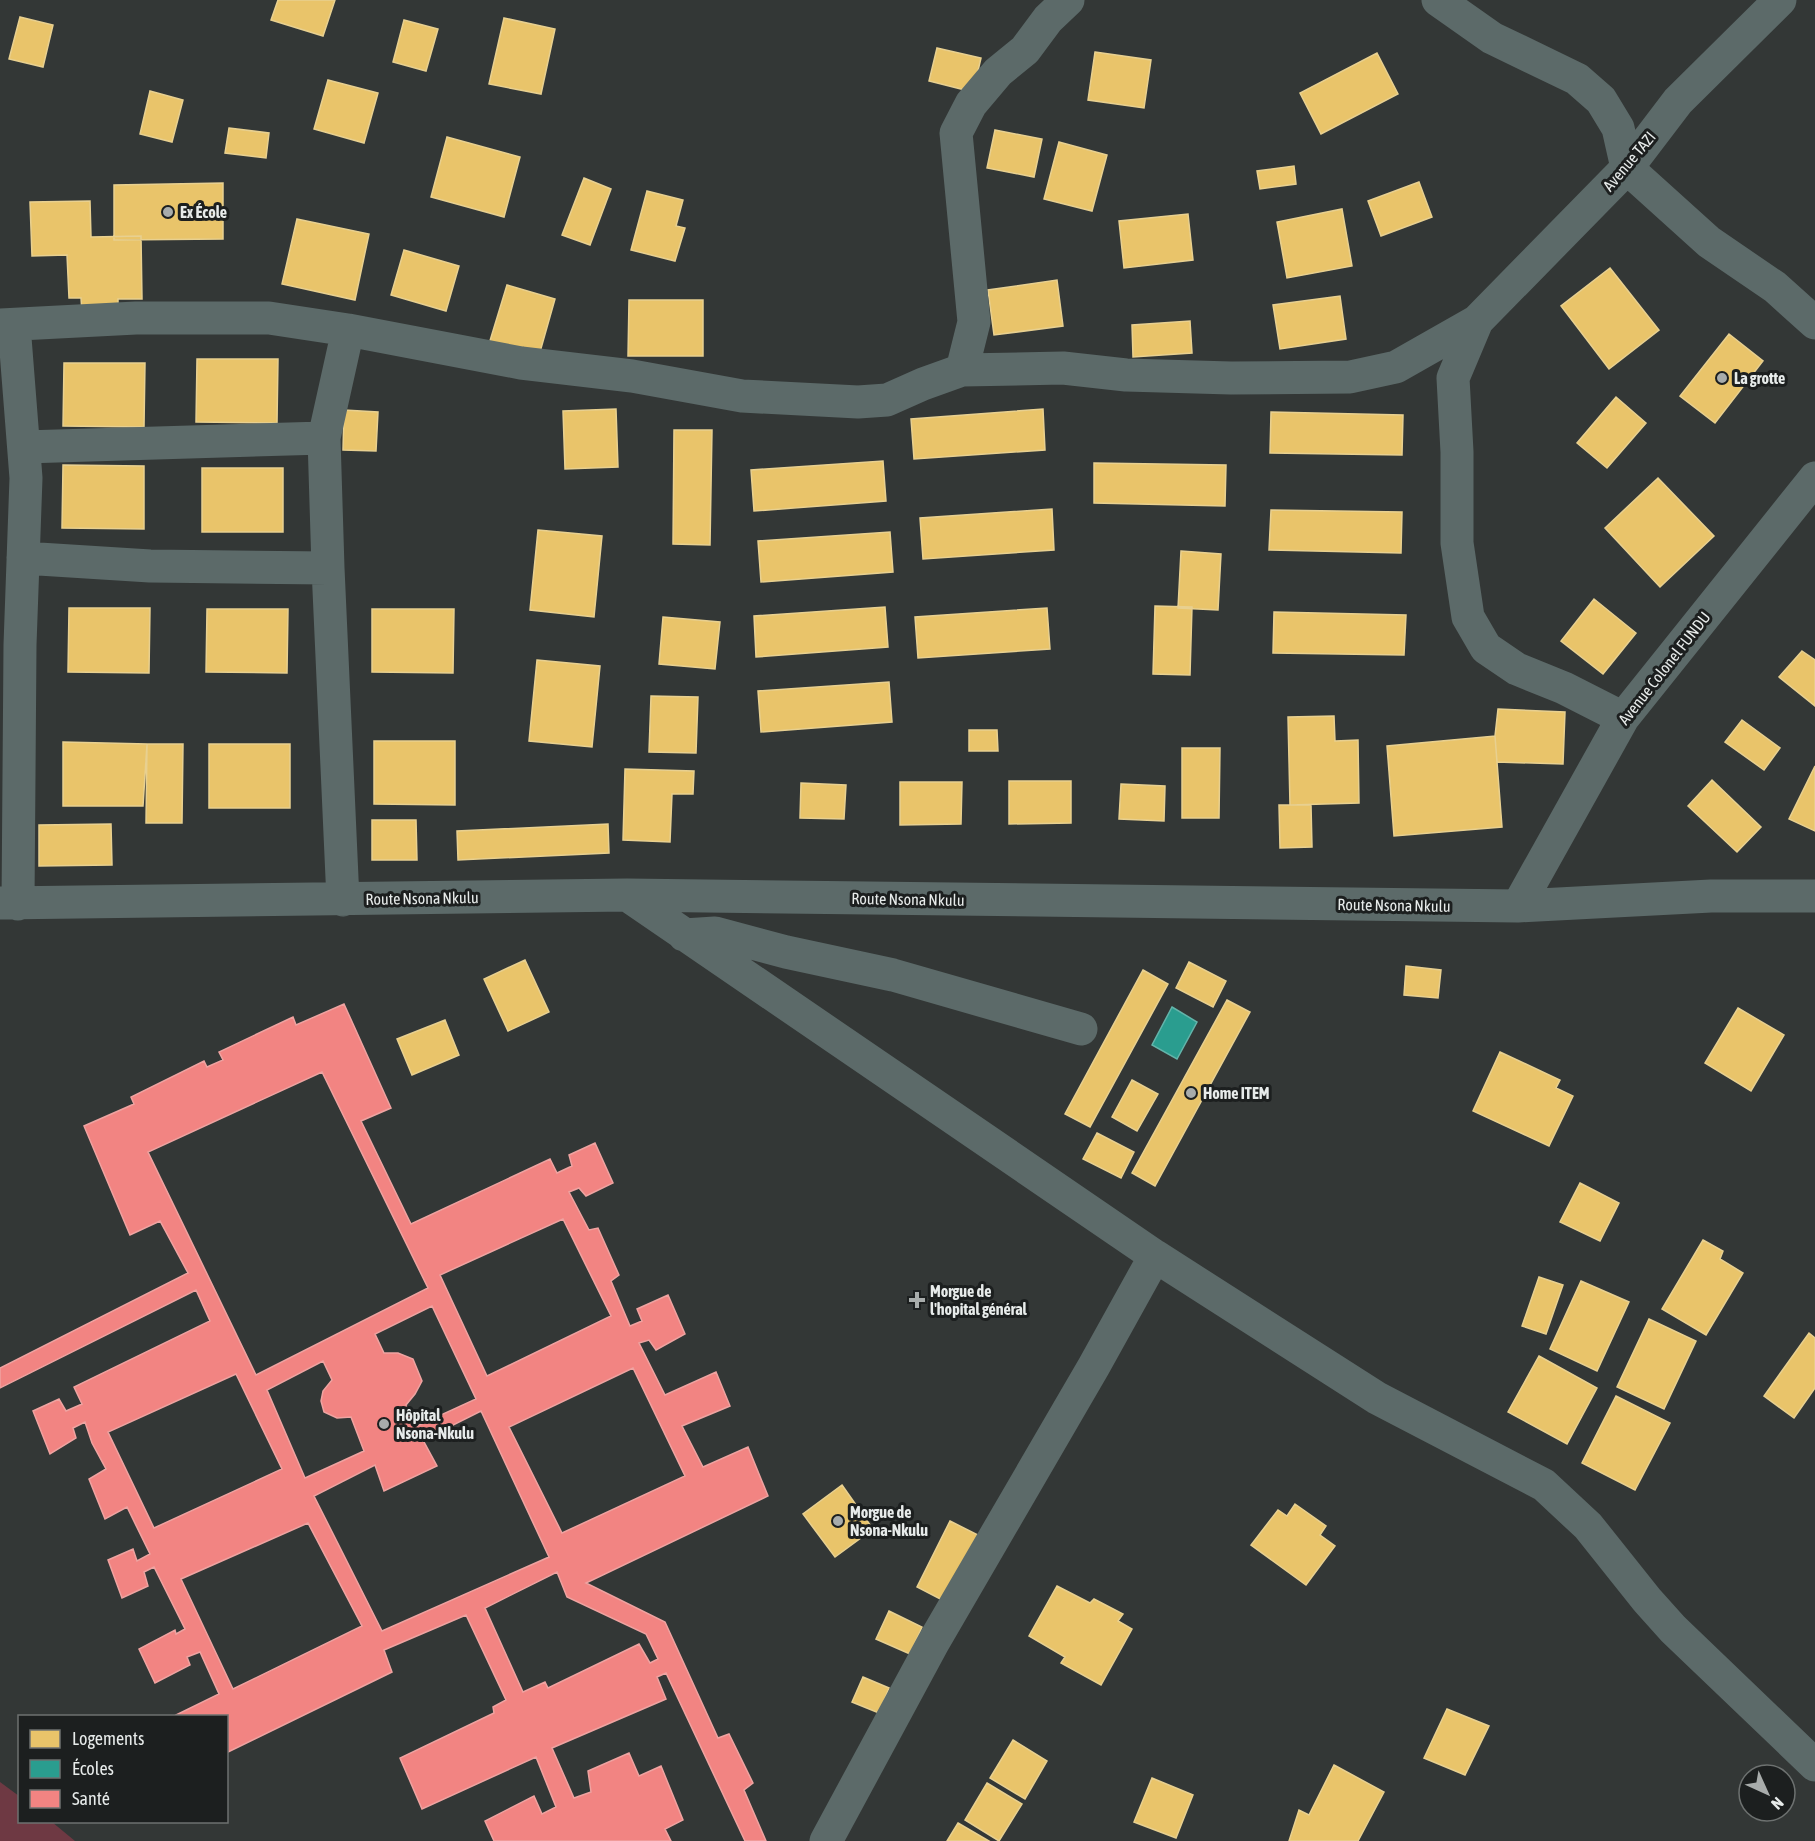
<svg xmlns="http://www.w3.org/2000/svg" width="1815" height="1841" viewBox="0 0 1815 1841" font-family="'Asap Condensed',sans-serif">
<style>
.green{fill:#6e3943}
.homes{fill:#e9c46a;stroke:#e8d090;stroke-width:1.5}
.schools{fill:#2a9d8f;stroke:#63b4aa;stroke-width:1.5}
.health{fill:#f28482;stroke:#efa3a1;stroke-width:1.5;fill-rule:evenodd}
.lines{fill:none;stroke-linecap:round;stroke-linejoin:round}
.minor{stroke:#5c6a69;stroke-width:33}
.poi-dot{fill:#a8acab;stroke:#1c1f1f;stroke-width:2}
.labels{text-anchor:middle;stroke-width:6;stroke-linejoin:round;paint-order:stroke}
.street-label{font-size:16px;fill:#e7ebea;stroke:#1c1f1f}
.poi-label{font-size:16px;font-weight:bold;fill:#e7ebea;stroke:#1c1f1f;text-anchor:start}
</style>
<rect width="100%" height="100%" fill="#333736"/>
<path class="green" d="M0 1782 19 1796 20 1822H52L75 1841H0Z"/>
<path class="homes" d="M278 0H335L323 36 271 20Z
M20 17 53 25 43 67 9 59Z
M504 18 555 29 541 94 489 84Z
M404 20 438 29 426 71 393 62Z
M937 48 981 58 973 92 929 81Z
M1095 52 1151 60 1144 108 1088 100Z
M1377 53 1398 94 1321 134 1300 93Z
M328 80 378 93 364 143 314 129Z
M150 91 183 100 172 142 140 134Z
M229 128 269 133 266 158 225 153Z
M995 130 1042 139 1034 177 987 168Z
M447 137 520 157 504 217 431 197Z
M1059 142 1107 155 1092 211 1044 199Z
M1294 166 1296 184 1260 189 1257 171Z
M584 178 611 189 590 245 562 235Z
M1419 182 1432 217 1381 236 1368 201Z
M223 183V239L114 240V185Z
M647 191 683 200 676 226 685 228 675 261 631 250Z
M90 201 91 237 141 236 142 299H118V311L82 313 81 298H69L67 255 32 256 30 202Z
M1342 209 1352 266 1287 278 1277 222Z
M1188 214 1193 260 1124 268 1119 221Z
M297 219 369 234 355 300 282 284Z
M404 250 459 266 446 311 391 295Z
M1610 268 1659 330 1609 369 1561 306Z
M1057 280 1063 326 994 335 988 290Z
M507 285 555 299 538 359 489 344Z
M1340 296 1346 339 1280 349 1273 305Z
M629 300H703V356H628Z
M1190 321 1192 353 1133 357 1132 325Z
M1729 334 1763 361 1715 423 1680 396Z
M197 359H278L277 423 196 422Z
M64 363H145L144 427 63 426Z
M1616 397 1646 423 1607 468 1577 443Z
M616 409 618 467 565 469 563 411Z
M1043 409 1045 450 914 459 911 419Z
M344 410 378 412 376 451 343 450Z
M1271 412 1403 415 1402 455 1270 453Z
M674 430H712L710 545 673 544Z
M883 461 886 501 754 511 751 470Z
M1094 463 1226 465 1225 506 1094 503Z
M63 465 144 466V529L62 528Z
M202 468H283V532H202Z
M1658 478 1714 536 1660 587 1605 528Z
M1052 509 1054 550 923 559 920 518Z
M1271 510 1402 512 1401 553 1269 550Z
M538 530 602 536 594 617 530 610Z
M890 532 893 572 761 582 758 541Z
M1181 551 1221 554 1218 610 1178 608Z
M1594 599 1636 633 1603 674 1561 641Z
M1155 606 1192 607 1190 675 1153 674Z
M885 607 888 647 756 657 754 616Z
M69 608H150L149 673 68 672Z
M1047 608 1050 649 918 658 915 617Z
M207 609H288L287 673 206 672Z
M372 609H454L453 673 372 672Z
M1274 612 1406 615 1404 655 1273 653Z
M663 617 720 622 715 669 659 664Z
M1802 651 1815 660V706L1779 677Z
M537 660 600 666 592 747 529 741Z
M889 682 892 722 761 732 758 691Z
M651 696 698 697 696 753 649 752Z
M1498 709 1565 712 1563 764 1497 762 1495 736Z
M1334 716 1335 741 1358 740 1359 803 1290 805 1288 717Z
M1742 720 1780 748 1764 770 1725 742Z
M969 730H997L998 751H969Z
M1495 736 1502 827 1394 836 1387 746Z
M374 741H455V805L374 804Z
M63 742 147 744 143 806H63Z
M147 744H183L182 823H146Z
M209 744H290V808H209Z
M1182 748H1220L1219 818H1182Z
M1815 766V831L1789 819Z
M625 769 694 771 693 794H672L670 842 623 840Z
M1712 780 1761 827 1737 852 1688 806Z
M1009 781H1071V823L1009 824Z
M900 782H962L961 824 900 825Z
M801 783 846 785 844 819 800 818Z
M1121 784 1165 786 1164 821 1119 819Z
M1279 805H1311L1312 847 1280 848Z
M372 820H416L417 860H372Z
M111 824 112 865 39 866V825Z
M608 824 609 853 458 860 457 831Z
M525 960 549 1012 508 1031 484 979Z
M1189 962 1226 981 1213 1007 1176 988Z
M1406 966 1441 970 1438 998 1404 995Z
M1143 970 1168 984 1090 1127 1065 1114Z
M1227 1000 1250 1012 1155 1186 1132 1173Z
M1738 1008 1784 1035 1751 1091 1705 1063Z
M445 1020 459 1055 412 1075 397 1039Z
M1500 1052 1560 1080 1556 1088 1573 1096 1549 1146 1473 1111Z
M1132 1080 1158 1094 1137 1131 1112 1117Z
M1097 1133 1134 1152 1121 1178 1083 1159Z
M1580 1183 1619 1203 1600 1241 1560 1222Z
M1703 1240 1723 1251 1720 1259 1743 1273 1706 1335 1662 1309Z
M1539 1277 1563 1285 1546 1334 1522 1326Z
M1581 1281 1629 1302 1597 1371 1550 1349Z
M1649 1319 1696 1341 1664 1409 1617 1387Z
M1809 1333 1815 1338V1388L1794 1418 1764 1396Z
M1539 1356 1597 1388 1567 1444 1508 1412Z
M1616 1396 1670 1423 1635 1490 1582 1463Z
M842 1485 873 1529 835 1557 803 1514Z
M1295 1504 1326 1526 1320 1535 1335 1546 1306 1585 1251 1545 1278 1510 1287 1516Z
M950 1521 982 1537 948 1603 917 1587Z
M1057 1586 1090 1603 1094 1599 1123 1614 1118 1621 1132 1629 1101 1685 1061 1663 1065 1657 1029 1636Z
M889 1611 922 1627 910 1654 876 1639Z
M863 1677 889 1688 879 1713 852 1702Z
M1447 1709 1489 1726 1465 1775 1424 1758Z
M1013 1740 1047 1761 1025 1799 990 1778Z
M1334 1765 1384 1792 1358 1841H1289L1299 1810 1309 1815Z
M1152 1778 1193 1795 1176 1838 1134 1822Z
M987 1783 1022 1804 999 1841 965 1820Z
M958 1823 989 1841H947Z"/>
<path class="schools" d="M1172 1007 1197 1022 1177 1059 1152 1045Z"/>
<path class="health" d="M344 1004 391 1108 361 1121 411 1224 550 1159 557 1173 572 1166 569 1155 595 1143 613 1183 586 1196 579 1188 569 1192 589 1230 598 1228 619 1275 611 1281 630 1326 642 1321 637 1309 668 1295 685 1334 656 1350 649 1340 639 1343 665 1395 716 1372 730 1406 682 1426 703 1467 748 1447 768 1496 586 1583 665 1622 718 1738 729 1734 753 1783 744 1790 766 1841H745L666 1673 657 1677 666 1699 552 1748 574 1798 591 1792 588 1771 629 1753 639 1776 661 1766 683 1820 665 1829 671 1841H494L485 1821 534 1796 542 1814 556 1807 536 1757 422 1809 400 1758 494 1713 493 1707 506 1700 466 1615 384 1650 392 1672 226 1753V1716H177L176 1715 219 1694 200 1652 187 1657 190 1665 155 1683 139 1649 175 1630 176 1634 185 1629 154 1567 144 1572 148 1586 122 1598 108 1560 133 1549 137 1561 150 1554 127 1507 105 1519 89 1479 106 1469 92 1443 85 1422 73 1428 76 1438 50 1454 33 1411 59 1399 66 1411 82 1404 74 1387 210 1321 196 1290 0 1388V1368L188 1273 160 1221 130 1235 84 1126 134 1104 131 1097 204 1061 207 1067 223 1060 219 1052 293 1017 296 1025ZM322 1072 428 1288 256 1375 148 1152ZM563 1219 611 1316 487 1376 440 1275ZM432 1306 476 1399 415 1427 406 1405 415 1394 422 1381 413 1359 398 1353H384L375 1334ZM323 1361 332 1380 323 1391 321 1401 324 1412 337 1418 351 1417 364 1451 305 1478 267 1390ZM633 1368 685 1476 562 1533 509 1427ZM236 1374 282 1469 154 1528 108 1432ZM481 1411 549 1557 382 1631 314 1496 375 1465 384 1491 437 1466 423 1440ZM308 1523 362 1626 233 1689 181 1579ZM557 1572 567 1597 646 1634 658 1659 650 1663 639 1644 548 1688 545 1682 523 1692 485 1608Z"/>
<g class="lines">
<path class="minor" d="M1438 0 1492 38 1577 79 1601 100 1618 128 1627 168 1709 242 1775 287 1815 323
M1477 321 1627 168 1678 101 1780 0
M0 325 136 318H269L348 330 521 363 632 376 742 396 858 402 887 400 923 384 962 370 1063 368 1126 375 1231 378 1350 377 1396 367 1477 321 1453 378 1457 452V543L1468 617 1486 648 1517 669 1564 688 1623 718
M14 325 26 478 20 645 18 904
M962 370 974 322 956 133 971 104 998 72 1025 50 1048 19 1068 0
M24 447 324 438
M23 558 150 566 328 568
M627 895 1155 1256 1377 1398 1544 1485 1588 1526 1647 1600 1673 1629 1815 1765
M343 900 328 568 324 438 348 330
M0 903 627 895 1518 906 1711 896H1815
M1518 906 1623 718 1815 478
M684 935 715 933 786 952 893 975 1081 1029
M826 1841 933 1643 1094 1366 1155 1256"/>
</g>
<g class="poi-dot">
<circle cx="168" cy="212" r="6"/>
<circle cx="1722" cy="378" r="6"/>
<circle cx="1191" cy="1093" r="6"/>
<path d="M914 1291h6v6h6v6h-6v6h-6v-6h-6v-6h6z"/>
<circle cx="384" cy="1424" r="6"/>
<circle cx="838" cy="1521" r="6"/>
</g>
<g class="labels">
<g class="street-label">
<text transform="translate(1629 161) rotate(-50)" y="6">Avenue TAZI</text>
<text transform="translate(1664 668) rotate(-52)" y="6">Avenue Colonel FUNDU</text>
<text transform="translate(422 898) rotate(-1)" y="6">Route Nsona Nkulu</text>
<text transform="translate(908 899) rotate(1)" y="6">Route Nsona Nkulu</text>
<text transform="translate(1394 905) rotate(1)" y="6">Route Nsona Nkulu</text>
</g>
<g class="poi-label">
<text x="180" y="218">Ex École</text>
<text x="1734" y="384">La grotte</text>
<text x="1203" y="1099">Home ITEM</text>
<text x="930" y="1297">Morgue de<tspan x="930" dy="18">l'hopital général</tspan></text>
<text x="396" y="1421">Hôpital<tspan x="396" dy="18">Nsona-Nkulu</tspan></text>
<text x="850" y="1518">Morgue de<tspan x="850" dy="18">Nsona-Nkulu</tspan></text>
</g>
</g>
<rect x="18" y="1715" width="210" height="108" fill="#1c1f1f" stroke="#6d7170" stroke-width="1.5"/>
<rect x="30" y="1730" width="30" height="18" fill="#e9c46a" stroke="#6d7170" stroke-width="1.5"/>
<text x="72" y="1745" font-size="18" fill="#e7ebea">Logements</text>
<rect x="30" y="1760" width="30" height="18" fill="#2a9d8f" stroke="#6d7170" stroke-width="1.5"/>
<text x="72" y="1775" font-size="18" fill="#e7ebea">Écoles</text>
<rect x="30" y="1790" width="30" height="18" fill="#f28482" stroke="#6d7170" stroke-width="1.5"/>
<text x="72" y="1805" font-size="18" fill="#e7ebea">Santé</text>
<g transform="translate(1767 1793) rotate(135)"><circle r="28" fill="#1c1f1f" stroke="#6d7170" stroke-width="1.5"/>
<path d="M0-4.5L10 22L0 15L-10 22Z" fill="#a8acab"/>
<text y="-9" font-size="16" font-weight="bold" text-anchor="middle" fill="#e7ebea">N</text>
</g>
</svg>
